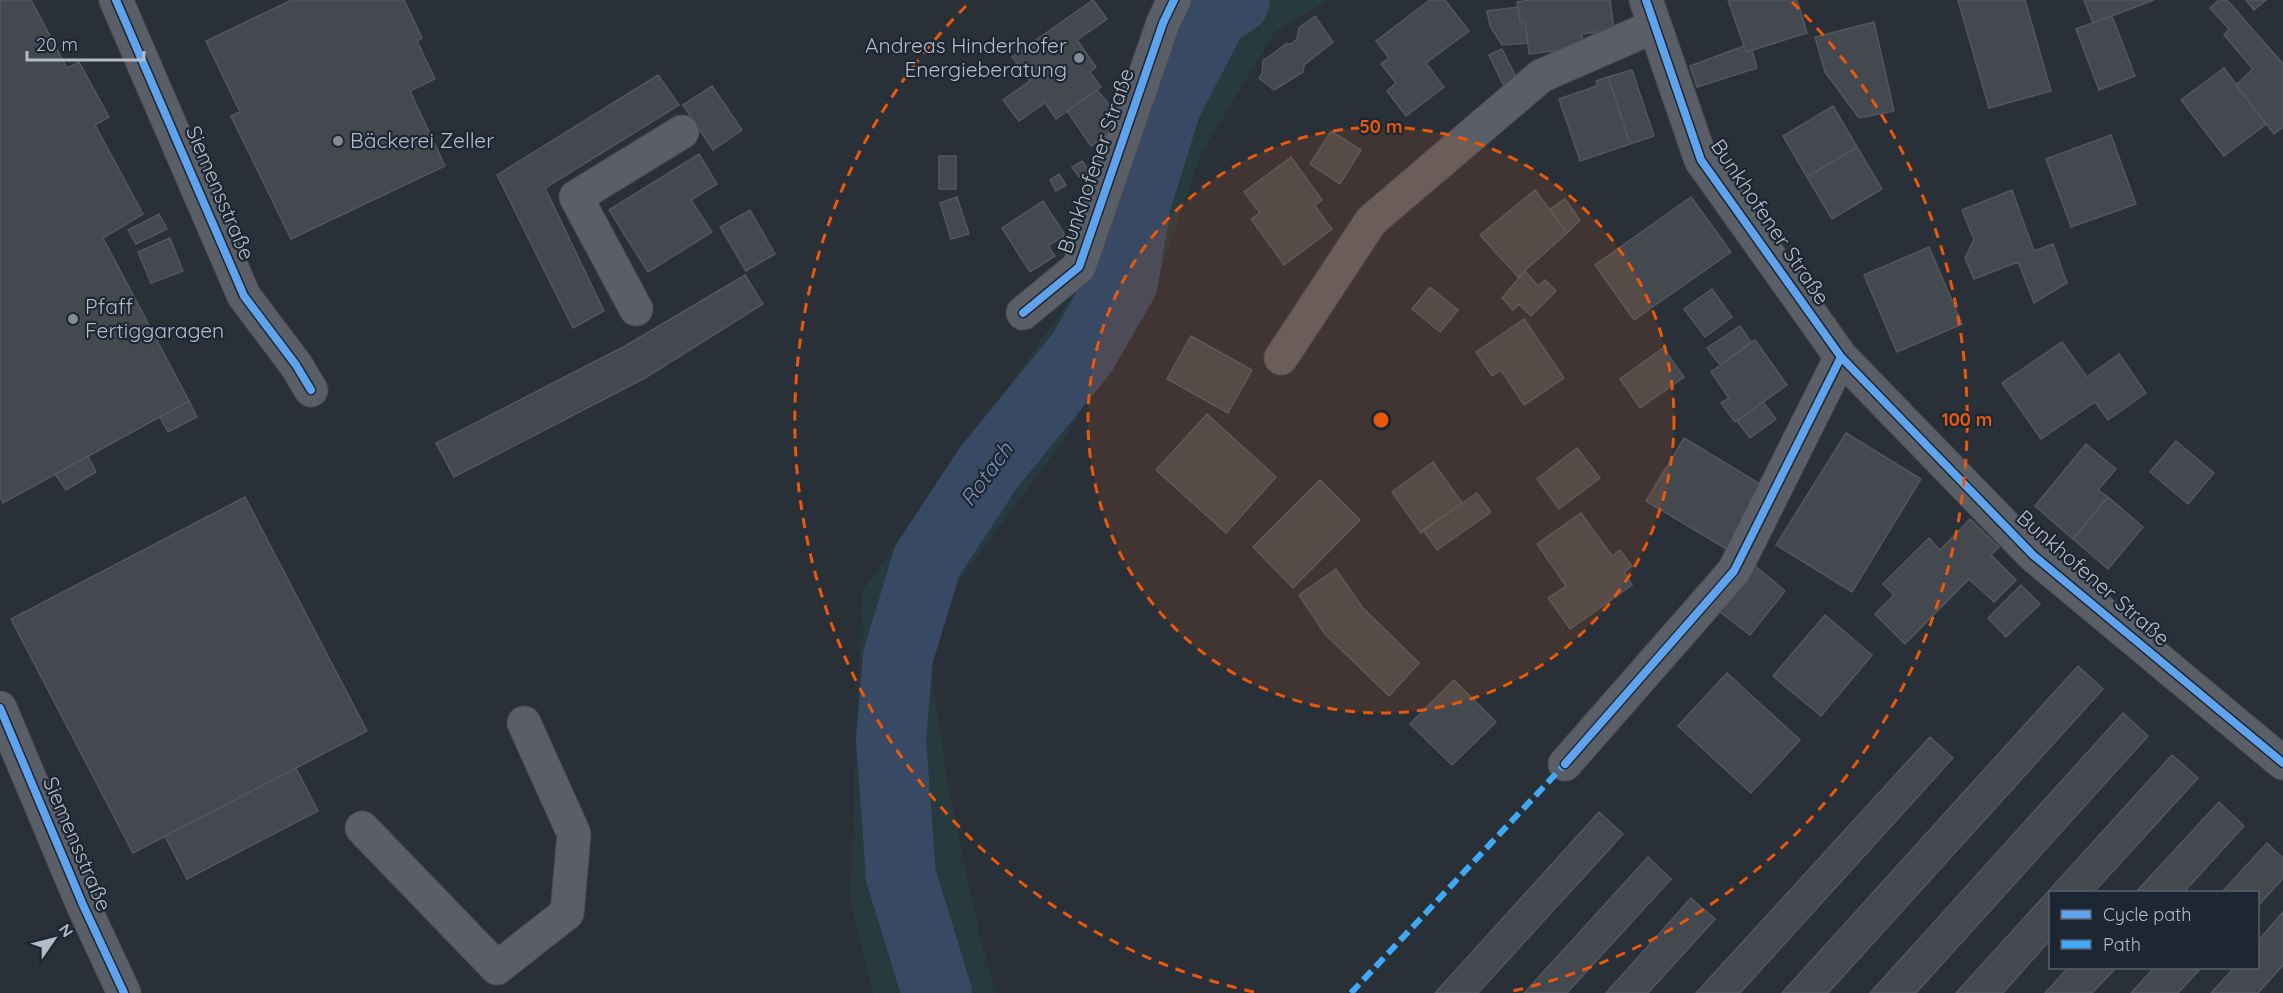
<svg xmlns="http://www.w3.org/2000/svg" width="2283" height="993" viewBox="0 0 2283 993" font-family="Quicksand,sans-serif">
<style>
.green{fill:#273a3e}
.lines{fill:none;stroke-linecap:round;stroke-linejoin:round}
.river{stroke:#384963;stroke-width:70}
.building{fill:#444950;stroke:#52575f;stroke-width:1.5}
.minor-casing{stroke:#484c53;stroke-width:35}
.minor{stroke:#5a5e66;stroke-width:33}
.quiet{stroke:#3fa9f5;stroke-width:6;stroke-dasharray:12 6;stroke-linecap:butt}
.cycleway-casing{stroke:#1d2633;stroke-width:11}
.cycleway{stroke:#60a3ed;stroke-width:8}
.ring{fill:none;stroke:#e8590c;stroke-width:3;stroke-dasharray:10 8}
.poi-dot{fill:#848b96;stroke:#1d2633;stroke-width:2}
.labels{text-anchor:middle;stroke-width:4.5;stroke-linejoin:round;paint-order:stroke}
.poi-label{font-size:21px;fill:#b4bcc9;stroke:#1d2633;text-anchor:start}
.street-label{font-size:21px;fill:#b4bcc9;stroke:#1d2633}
.water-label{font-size:22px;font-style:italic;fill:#7c92b1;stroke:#1d2633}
.centre{fill:#e8590c;stroke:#1d2633;stroke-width:3}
.ring-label{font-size:18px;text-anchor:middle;font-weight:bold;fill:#e8590c;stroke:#1d2633;stroke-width:4.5;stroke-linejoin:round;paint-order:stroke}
</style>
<rect width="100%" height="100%" fill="#2a3038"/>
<path class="green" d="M1205 0H1328L1275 32 1203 150 1156 282 1065 438 958 583 930 666 949 791 982 946 997 993H873L850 899 862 592 1086 277 1176 40Z"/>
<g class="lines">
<path class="river" d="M937 993 901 876 891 740 898 657 927 561 989 467 1082 353 1123 282 1136 203 1167 103 1214 13 1235 0"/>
</g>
<path class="building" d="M0 0H31L67 68 79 62 109 117 95 125 143 214 103 238 189 401 3 503 0 497Z
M292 0H404L422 38 417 41 435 79 410 91 445 166 291 239 231 116 240 112 206 41Z
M1093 0 1107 19 1077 40 1096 67 1090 72 1101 87 1056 119 1045 103 1019 121 1003 100 1030 81 1012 57Z
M1430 0H1445L1469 31 1426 63 1444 87 1406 116 1387 91 1396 83 1381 64 1389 58 1376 41Z
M1531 0H1610L1614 30 1582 34 1583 47 1529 54 1525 22H1520L1517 2Z
M1728 0H1797L1807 33 1746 52Z
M1958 0H2025L2051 91 1989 108Z
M2084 0H2154L2093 23Z
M2219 0H2227L2283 64V127L2274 134 2236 85 2253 69 2224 35 2229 29 2210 8Z
M2246 0H2266L2254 10Z
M1518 7 1520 22H1525L1528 43 1502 45 1490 26 1487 11Z
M1315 16 1333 42 1304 65 1303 72 1274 90 1259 78 1262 74 1263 61 1286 44H1291L1297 39 1299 28Z
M2112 16 2135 76 2099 90 2076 29Z
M1874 22 1894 111 1859 118 1825 72 1815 37Z
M1744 46 1746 52 1752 50 1757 68 1697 87 1690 66Z
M1502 49 1517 79 1504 86 1489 55Z
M2224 68 2266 124 2224 156 2181 100Z
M1632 70 1654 136 1630 144 1608 77Z
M658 75 679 105 545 188 604 311 573 328 497 175Z
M1608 77 1630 144 1580 161 1559 99 1597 86 1596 81Z
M712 86 742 130 713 150 683 105Z
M1097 90 1116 113 1110 133 1091 146 1067 111Z
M1833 106 1857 147 1807 177 1783 136Z
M1331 131 1361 150 1340 184 1310 164Z
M2111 135 2136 204 2071 227 2046 159Z
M1857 147 1882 189 1832 219 1807 177Z
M699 154 717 184 691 200 712 232 648 272 609 210Z
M939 156H956V189H939Z
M1291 157 1322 200 1315 206 1332 229 1284 265 1251 219 1260 213 1244 192Z
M1082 161 1089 171 1079 177 1072 167Z
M1059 174 1066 185 1056 191 1050 180Z
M1535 190 1567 233 1518 277 1480 235Z
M2012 190 2034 251 2053 244 2067 283 2034 303 2018 262 1974 279 1965 258 1974 240 1962 210Z
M957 197 969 234 951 239 940 203Z
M1691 197 1731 252 1634 320 1595 265Z
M1565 199 1580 220 1567 233 1550 209Z
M1043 201 1065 235 1048 246 1055 256 1030 272 1002 228Z
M750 210 775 254 746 271 720 227Z
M159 214 167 229 136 244 128 230Z
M170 238 183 271 151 283 138 252Z
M1929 247 1962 324 1897 352 1864 275Z
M1525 271 1538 286 1545 280 1556 291 1531 316 1519 304 1513 310 1502 298Z
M745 275 763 304 645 378 454 477 436 443 625 346Z
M1430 287 1458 310 1440 332 1412 309Z
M1712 289 1732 317 1705 337 1684 309Z
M1524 319 1564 378 1524 405 1501 370 1492 376 1476 352Z
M1740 326 1751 342 1720 365 1707 348Z
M1191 336 1252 370 1228 413 1167 379Z
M1755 340 1787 385 1735 422 1721 403 1729 398 1711 372Z
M2062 342 2087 377 2119 354 2146 393 2108 420 2095 402 2041 439 2002 383Z
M1663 348 1684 377 1640 408 1620 379Z
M189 401 197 417 168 432 160 417Z
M1763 402 1776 419 1750 438 1737 421Z
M1207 414 1276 477 1226 533 1156 470Z
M1846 433 1921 479 1852 592 1776 545Z
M1684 438 1765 487 1728 550 1646 501Z
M2176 441 2214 473 2188 504 2150 472Z
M2086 444 2116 469 2098 490 2108 497 2073 539 2035 506Z
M1577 448 1600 478 1559 509 1537 479Z
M88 456 96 472 66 490 55 474Z
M1433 462 1462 503 1421 533 1392 492Z
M1320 480 1360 520 1293 588 1253 547Z
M1477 493 1491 512 1437 550 1423 530Z
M245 497 367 731 133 853 11 619Z
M2108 497 2143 527 2108 569 2073 539Z
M1581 513 1612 556 1620 550 1632 566 1624 572 1632 585 1570 629 1548 598 1566 586 1537 544Z
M1970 519 1999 547 1991 555 2016 580 1994 602 1969 579 1905 644 1875 614 1894 595 1883 584 1929 538 1940 550Z
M1755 566 1785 591 1750 635 1719 611Z
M1336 569 1362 607 1419 663 1389 696 1325 634 1299 595Z
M2021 585 2040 604 2006 637 1988 618Z
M1825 615 1872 655 1821 716 1773 676Z
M2078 666 2103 689 1828 993H1782Z
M1727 673 1800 740 1751 793 1678 726Z
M1454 680 1496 722 1452 765 1410 724Z
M2123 713 2148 736 1916 993H1870Z
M1930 737 1953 758 1740 993H1696Z
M2172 755 2198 778 2094 892H2050V940L2003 993H1956Z
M296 768 318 811 187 879 165 836Z
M2219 802 2244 826 2184 892H2136Z
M1599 812 1623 834 1478 993H1435Z
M2267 843 2283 858V878L2258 906V892H2222Z
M1648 857 1671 879 1567 993H1524Z
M1691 898 1715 919 1648 993H1606Z
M2283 912V965L2258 993H2211L2234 968H2258V941Z
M2068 968H2116L2092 993H2045Z
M2154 968H2201L2178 993H2131Z"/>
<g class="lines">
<defs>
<path id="minor" d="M116 0 244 296 296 365 311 390
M1646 0 1701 160 1841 357 2033 555 2283 763
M636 309 576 197 682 132
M1023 313 1079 267 1163 23 1174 0
M1281 358 1371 221 1541 76 1655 26
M0 708 83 905 124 993
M1565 764 1734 571 1841 357
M362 828 497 968 567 913 574 834 524 723"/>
</defs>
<use href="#minor" class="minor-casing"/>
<use href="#minor" class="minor"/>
<path class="quiet" d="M1351 993 1565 764"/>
<defs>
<path id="cycleway" d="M116 0 244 296 296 365 311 390
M1646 0 1701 160 1841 357 2033 555 2283 763
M1023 313 1079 267 1163 23 1174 0
M0 708 83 905 124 993
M1565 764 1734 571 1841 357"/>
</defs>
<use href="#cycleway" class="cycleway-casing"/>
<use href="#cycleway" class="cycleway"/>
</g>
<circle cx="1381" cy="420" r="293" fill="#e8590c" fill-opacity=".12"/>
<g class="ring">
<circle cx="1381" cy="420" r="293"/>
<path d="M1254 992A586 586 0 0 1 970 2M1792 2A586 586 0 0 1 1508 992"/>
</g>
<g class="poi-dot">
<circle cx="1079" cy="58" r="6"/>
<circle cx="338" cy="141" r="6"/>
<circle cx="73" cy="319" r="6"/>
</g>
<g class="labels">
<g class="poi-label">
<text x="1067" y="53" text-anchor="end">Andreas Hinderhofer<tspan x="1067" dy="24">Energieberatung</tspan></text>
<text x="350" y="148">Bäckerei Zeller</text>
<text x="85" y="314">Pfaff<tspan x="85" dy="24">Fertiggaragen</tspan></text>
</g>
<g class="street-label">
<text transform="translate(1096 161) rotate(-71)" y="7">Bunkhofener Straße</text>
<text transform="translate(220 193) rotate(67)" y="7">Siemensstraße</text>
<text transform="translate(1770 222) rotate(56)" y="7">Bunkhofener Straße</text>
<text transform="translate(2093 578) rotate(41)" y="7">Bunkhofener Straße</text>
<text transform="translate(77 844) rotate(67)" y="7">Siemensstraße</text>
</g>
<g class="water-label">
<text transform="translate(986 474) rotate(-54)" y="8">Rotach</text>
</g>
</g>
<circle cx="1381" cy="420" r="9" class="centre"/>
<g class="ring-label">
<text x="1381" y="133">50 m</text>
<text x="1967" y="426">100 m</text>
</g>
<rect x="2049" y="891" width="210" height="78" fill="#1d2633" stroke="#59626f" stroke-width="1.5"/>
<rect x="2061" y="910" width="30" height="9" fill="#60a3ed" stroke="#59626f" stroke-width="1.5"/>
<text x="2103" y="921" font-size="18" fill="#b4bcc9">Cycle path</text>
<rect x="2061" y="940" width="30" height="9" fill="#3fa9f5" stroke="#59626f" stroke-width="1.5"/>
<text x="2103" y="951" font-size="18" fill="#b4bcc9">Path</text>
<g transform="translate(54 939) rotate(55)" stroke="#1d2633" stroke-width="4.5" paint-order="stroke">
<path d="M0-4.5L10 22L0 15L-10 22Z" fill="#b4bcc9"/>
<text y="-9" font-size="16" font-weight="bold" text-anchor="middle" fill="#b4bcc9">N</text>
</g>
<path d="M27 51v9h117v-9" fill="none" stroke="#b4bcc9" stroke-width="3"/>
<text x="36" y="51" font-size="18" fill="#b4bcc9" stroke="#1d2633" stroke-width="4.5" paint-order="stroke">20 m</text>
</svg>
